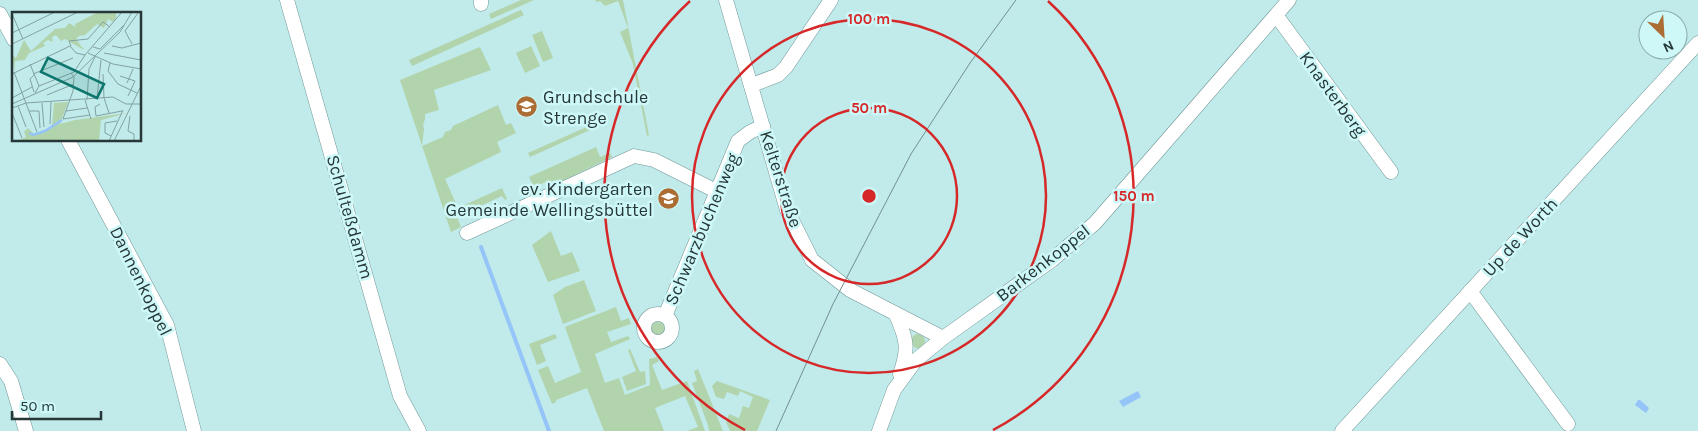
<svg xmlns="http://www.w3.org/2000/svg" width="1698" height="431" viewBox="0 0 1698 431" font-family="Karla,sans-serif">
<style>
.green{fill:#b1d4ac}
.water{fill:#94c4f8}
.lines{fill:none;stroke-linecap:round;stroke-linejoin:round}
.stream{stroke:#94c4f8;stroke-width:4}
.street-casing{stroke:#709696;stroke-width:15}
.street{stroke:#fff;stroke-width:14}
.tram{stroke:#738f8f;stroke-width:1}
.ring{fill:none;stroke:#d62828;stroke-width:2.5}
.labels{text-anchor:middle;stroke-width:5;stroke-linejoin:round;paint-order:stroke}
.street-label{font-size:18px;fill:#273737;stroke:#cef8f8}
.poi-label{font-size:18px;fill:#273737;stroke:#cef8f8;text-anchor:start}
.inset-river{fill:none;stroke:#94c4f8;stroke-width:2.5}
.inset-road{fill:none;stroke:#83a2a2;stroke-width:1}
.view{fill:#0f766e;fill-opacity:0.15;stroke:#0f766e;stroke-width:2.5}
.inset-edge{fill:none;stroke:#273737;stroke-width:2.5}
.centre{fill:#d62828;stroke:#cef8f8;stroke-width:2.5}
.ring-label{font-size:15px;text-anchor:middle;font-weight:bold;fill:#d62828;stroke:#cef8f8;stroke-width:5;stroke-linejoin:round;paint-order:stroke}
</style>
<rect width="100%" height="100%" fill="#c1eaea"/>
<path class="green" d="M521 0H534L491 19 489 14Z
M595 0H623L649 135 647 136 633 64 620 32 628 28 618 1 605 6 600 1 597 2Z
M521 10 524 15 412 66 409 60Z
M542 31 553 58 543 62 532 35Z
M531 46 540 66 525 73 516 53Z
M480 47 491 70 434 90 439 110 425 114V119L423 125 424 129 422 146 443 137 445 132 451 130 453 126 498 105 506 125 511 123 516 133 497 142 501 152 445 179 458 208 502 188 507 199 505 200 502 196 457 217 461 227 451 232 400 80Z
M598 122 599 126 530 157 528 153Z
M596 147 600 157 610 153 612 157 560 182H546L534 187 529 177Z
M551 231 561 256 572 252 580 271 548 282 532 245Z
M584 280 596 311 563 324 553 295 565 287Z
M616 307 621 321 629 318 631 324 607 332 611 342 628 336 630 339 595 354 605 383 619 378 625 395 650 385 649 359 657 357 659 361 652 365 662 390 687 381 705 431H687L698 427 685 396 655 408 664 431H604L587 388 556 400V402L552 404 538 370 548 366 555 383 581 372 565 327Z
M651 329a7 7 0 1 1 14 0a7 7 0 1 1-14 0Z
M555 334 557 338 540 345 546 361 537 365 529 344Z
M911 341a7 7 0 1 1 14 0a7 7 0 1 1-14 0Z
M630 349 640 372 645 371 646 384 627 391 622 377 636 371 628 350Z
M698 369 723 431H709L708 425 692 383 697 381 694 371Z
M717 381 770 400 757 431H730L726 422 729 414 739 418 743 406 749 408 753 397 740 391 738 396 727 392 724 399 716 397 712 386Z"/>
<path class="water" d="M1138 391 1141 397 1123 407 1119 401Z
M1638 400H1640L1649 408 1646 413 1635 405Z"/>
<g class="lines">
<path class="stream" d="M481 247 549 431"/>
<defs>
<path id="street" d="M287 0 400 396 419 431
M481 0V4
M726 0 787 210 812 260 850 290 943 338
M0 14 14 40
M1276 15 1391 172
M752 85 778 75 786 67 831 0
M68 140 167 325 194 431
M467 233 634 156 654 160 716 191
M1470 291 1568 424
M644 328a14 14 0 1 1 28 0a14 14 0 1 1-28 0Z
M896 315C907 339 909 349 900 374
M665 316 738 141 750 132 763 126
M0 364 11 381 26 431
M879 431 894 390 916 360 943 338 1052 260 1095 223 1289 0
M1342 431 1698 43"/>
</defs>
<use href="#street" class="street-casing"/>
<use href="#street" class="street"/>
<path class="tram" d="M776 431 833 304 911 154 970 63 1016 0"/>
</g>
<g class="ring">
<circle cx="869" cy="196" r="88"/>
<circle cx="869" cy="196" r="177"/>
<path d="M745 430A265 265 0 0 1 690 1M1048 1A265 265 0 0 1 993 430"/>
</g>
<defs>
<symbol id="school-disc" viewBox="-11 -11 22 22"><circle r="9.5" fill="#ac6d34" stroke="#cef8f8"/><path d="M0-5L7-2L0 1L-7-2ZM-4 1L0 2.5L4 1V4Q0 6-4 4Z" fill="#fff"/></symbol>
</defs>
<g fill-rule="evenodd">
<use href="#school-disc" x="514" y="94" width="25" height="25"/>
<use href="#school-disc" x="656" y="186" width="25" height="25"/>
</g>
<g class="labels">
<g class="street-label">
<text transform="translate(1333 94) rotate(54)" y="6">Knasterberg</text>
<text transform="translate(781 179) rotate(72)" y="6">Kelterstraße</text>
<text transform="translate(350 217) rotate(74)" y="6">Schulteßdamm</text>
<text transform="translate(702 229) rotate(-67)" y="6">Schwarzbuchenweg</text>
<text transform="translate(1520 237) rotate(-47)" y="6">Up de Worth</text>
<text transform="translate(1043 263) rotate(-38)" y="6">Barkenkoppel</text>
<text transform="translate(141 281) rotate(64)" y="6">Dannenkoppel</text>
</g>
<g class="poi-label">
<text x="543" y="103">Grundschule<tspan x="543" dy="21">Strenge</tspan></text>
<text x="653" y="195" text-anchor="end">ev. Kindergarten<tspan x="653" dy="21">Gemeinde Wellingsbüttel</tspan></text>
</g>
</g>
<g transform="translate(12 12)">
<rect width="129" height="129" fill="#c1eaea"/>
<path d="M86 0H104V6L101 10 96 7 92 16 85 12 73 23 67 24 64 27 72 38 53 27 49 29 44 23 40 25 41 30 36 28 31 31 33 34 17 41 13 48 3 49V59L0 43 4 46 12 28 19 39 43 17 53 16 57 11 64 15 63 12ZM56 90 48 112 63 108 115 101 89 108 87 129H5L14 125 12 120 16 116 22 122 40 115 42 91Z" fill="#b1d4ac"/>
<path class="inset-river" d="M17 121 21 123 33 119 50 108"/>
<path class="inset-road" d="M0 2 11 27M0 21 43 0M0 32 66 0M120 32 113 19 126 1M59 34 57 29 76 27 91 10 98 15M100 34 110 36 129 31M81 35 88 37 112 13M76 41 101 52 129 57M92 41 129 48M98 51 96 59 106 72 125 81M18 52 27 74 23 81M2 60 25 120M59 61 62 65 61 79 51 107 78 103M0 62 58 34 64 41 73 43 110 0M21 62 61 46M91 62 92 86 97 101M108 64 123 69 116 84M115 71 121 57M27 74 62 60 73 43M22 80 18 67 22 63M35 83 62 72M0 86 20 75M85 87 89 48M73 88 79 107M75 88 77 57 83 45M30 91 32 115M0 92 61 65 108 20 120 0M88 92 83 95 84 104 110 99M6 94 14 115M0 96 14 91 101 85 114 92H129M17 99H27L28 116M54 99 75 96M0 101 10 126M118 104 116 119 122 122V128M38 112 39 90M99 124 93 121V111L105 109M44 129H61M97 129 111 98M102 129 129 74M108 129H125"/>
<path class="view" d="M36 46 92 72 85 86 29 60Z"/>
<rect width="129" height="129" class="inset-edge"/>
</g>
<circle cx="869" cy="196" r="8" class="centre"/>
<g class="ring-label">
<text x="869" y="24">100 m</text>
<text x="869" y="113">50 m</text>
<text x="1134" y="201">150 m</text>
</g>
<g transform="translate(1663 35) rotate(155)"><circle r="24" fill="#cef8f8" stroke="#8babab"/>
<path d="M0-4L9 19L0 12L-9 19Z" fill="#ac6d34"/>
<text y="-8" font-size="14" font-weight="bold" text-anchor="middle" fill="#273737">N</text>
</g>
<path d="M12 411v8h89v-8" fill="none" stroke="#273737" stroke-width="2.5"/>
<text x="20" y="411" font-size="15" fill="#273737" stroke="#cef8f8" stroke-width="4" paint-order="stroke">50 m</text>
</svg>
